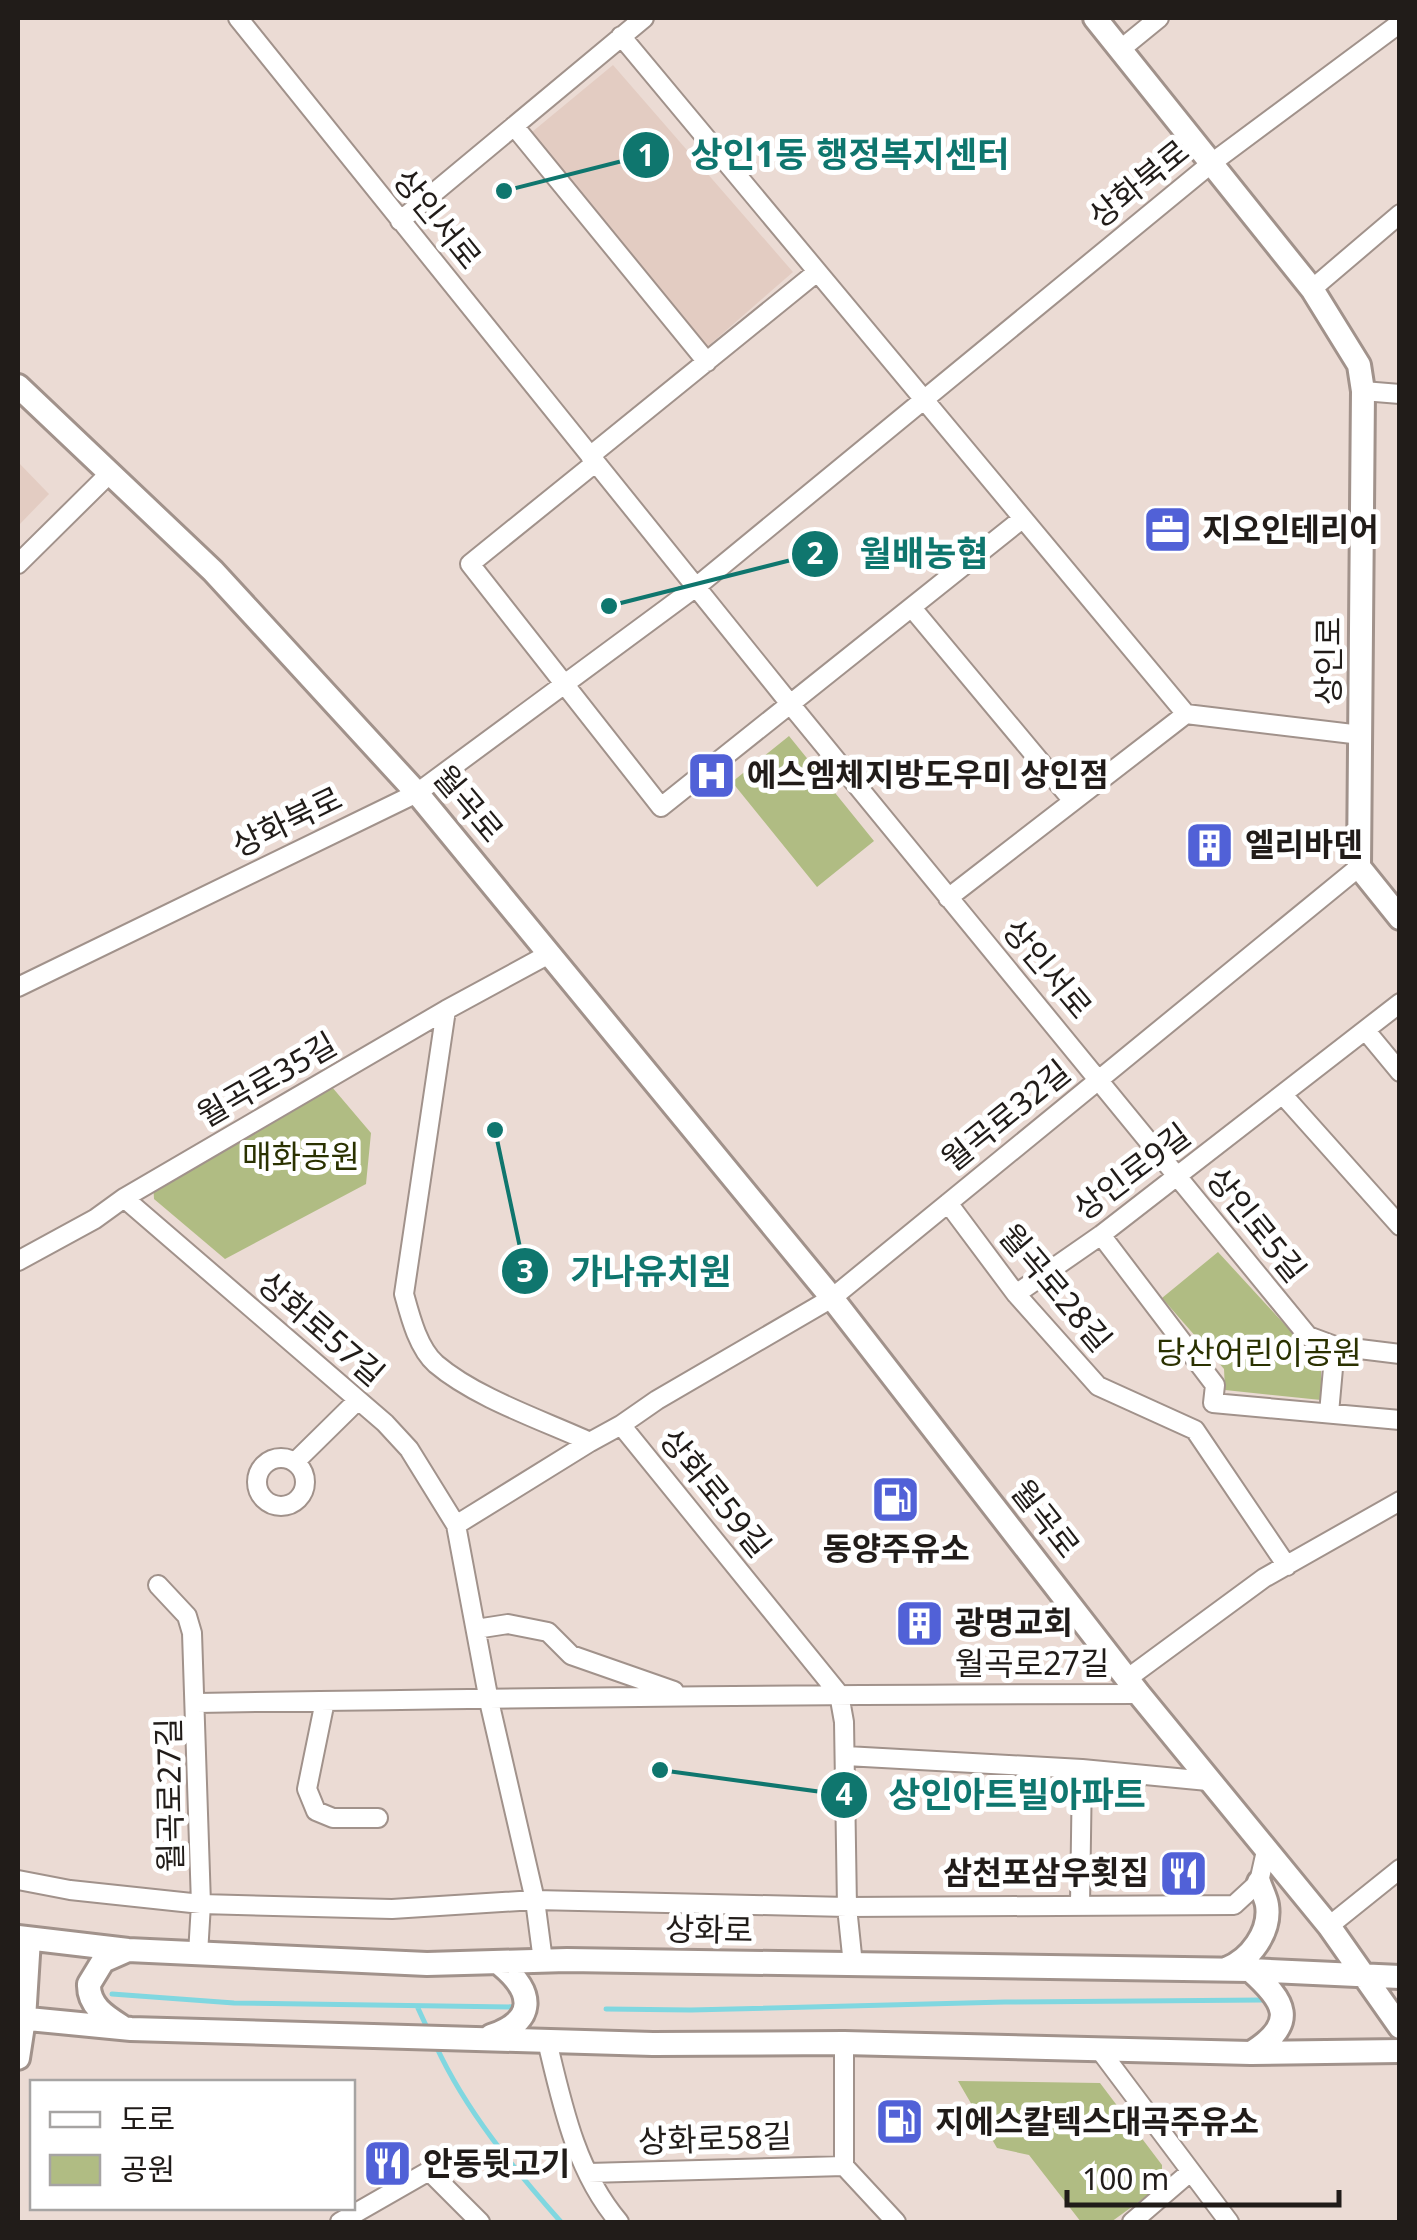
<svg xmlns="http://www.w3.org/2000/svg" width="1417" height="2240" viewBox="0 0 1417 2240" font-family="'Noto Sans','Noto Sans KR',sans-serif">
<style>
.built{fill:#e3ccc2}
.green{fill:#b0bc83}
.lines{fill:none;stroke-linecap:round;stroke-linejoin:round}
.stream{stroke:#80d7e0;stroke-width:5}
.minor-casing{stroke:#a1928b;stroke-width:22}
.major-casing{stroke:#a1928b;stroke-width:28}
.minor{stroke:#fff;stroke-width:18}
.major{stroke:#fff;stroke-width:22}
.labels{text-anchor:middle;stroke-width:10;stroke-linejoin:round;paint-order:stroke}
.street-label{font-size:32px;fill:#211c19;stroke:#fff}
.poi-label{font-size:32px;font-weight:bold;fill:#211c19;stroke:#fff;text-anchor:start}
.park-label{font-size:32px;fill:#2a3100;stroke:#fff}
.leader{fill:none;stroke:#0f766e;stroke-width:4}
.callout-dot{fill:#0f766e;stroke:#fff;stroke-width:4}
.mark-label{font-size:30px;text-anchor:middle;font-weight:bold;fill:#fff}
.callout-label{font-size:35px;text-anchor:middle;font-weight:bold;fill:#0f766e;stroke:#fff;stroke-width:10;stroke-linejoin:round;paint-order:stroke}
</style>
<rect width="100%" height="100%" fill="#ebdbd4"/>
<path class="built" d="M613 65 793 272 706 348 532 132Z
M18 462 49 494 18 526Z"/>
<path class="green" d="M789 736 874 841 817 887 732 782Z
M326 1080 371 1133 366 1184 225 1259 154 1199 153 1181Z
M1218 1252 1321 1364V1400L1225 1390 1224 1369 1162 1298Z
M958 2081 1100 2083 1162 2165V2185L1111 2222H1081L1029 2155 997 2148Z"/>
<g class="lines">
<path class="stream" d="M112 1994 234 2003 518 2007
M417 2006 429 2032
M606 2009 691 2010 1005 2002 1262 2000
M436 2046C466 2111 514 2169 561 2222"/>
<defs>
<path id="minor" d="M238 18 791 705 1308 1336 1335 1346 1400 1354
M621 36 1186 714 1361 735
M1121 49 1159 18
M514 126 707 362
M400 221 644 18
M1312 289 1400 214
M1363 391 1400 394
M590 456 817 272
M595 463 470 564 661 807 1022 519
M18 564 110 473
M912 608 1073 801
M948 898 1186 714
M18 987 417 793 696 587 1213 162 1400 23
M446 1010 404 1294C410 1316 418 1348 436 1364 476 1398 542 1420 590 1442L621 1425 839 1694 844 1722 847 1907 853 1965
M1366 1031 1400 1072
M1283 1095 1400 1226
M124 1198 385 1423 409 1449 456 1525 489 1701 535 1900 543 1961
M948 1203 1016 1294 1098 1386 1195 1430 1287 1566
M1101 1235 1215 1385 1213 1403 1400 1420
M18 1261 95 1219 124 1198 446 1010 549 954
M1016 1294 1101 1235 1400 1003
M1329 1413 1335 1346
M621 1425 657 1400 832 1298 1359 867
M257 1482a24 24 0 1 1 48 0a24 24 0 1 1-48 0Z
M295 1462 358 1400
M456 1525 590 1442
M158 1585 187 1616 192 1633 201 1904 198 1954
M476 1629 508 1624 548 1632 571 1655 674 1691
M1128 1678 1264 1578 1400 1501
M325 1701 307 1789 316 1811 333 1818H378
M197 1703C511 1698 824 1694 1139 1694
M846 1756 1082 1769 1208 1781
M18 1880 70 1890 201 1904 392 1909 535 1900 847 1907 1234 1905 1259 1882 1266 1851
M1080 1905 1082 1769
M1329 1926 1400 1869
M547 2041C562 2104 576 2172 619 2222
M844 2043V2166L896 2222
M1099 2049 1229 2222
M588 2173 844 2166
M340 2222 429 2171 480 2222
M1132 2222 1189 2173"/>
<path id="major" d="M1095 18 1312 289 1359 365 1363 391 1359 867 1400 918
M18 386 213 571 417 793 832 1298 1139 1694 1329 1926 1400 2027
M18 1937 128 1950 427 1964 567 1960 1250 1970 1400 1977
M1226 1969C1250 1960 1271 1932 1267 1905 1266 1898 1261 1889 1259 1882
M1250 1970C1285 2001 1299 2023 1251 2053
M18 2018 131 2029 653 2044 844 2043 1251 2053 1400 2051
M121 2026C105 2016 88 2005 89 1984L103 1961 128 1950
M491 2036C537 2020 534 1992 500 1964
M18 2058 24 2019 29 1939"/>
</defs>
<use href="#minor" class="minor-casing"/>
<use href="#major" class="major-casing"/>
<use href="#minor" class="minor"/>
<use href="#major" class="major"/>
</g>
<defs>
<symbol id="office-square" viewBox="-11 -11 22 22"><rect x="-9" y="-9" width="18" height="18" rx="4" fill="#5161d7" stroke="#fff"/><path d="M-6-3h4V-5.5h4V-3h4V5H-6ZM-1-4.5V-3h2v-1.5ZM-6 0V1H6V0Z" fill="#fff"/></symbol>
<symbol id="hospital-square" viewBox="-11 -11 22 22"><rect x="-9" y="-9" width="18" height="18" rx="4" fill="#5161d7" stroke="#fff"/><path d="M-5-5h3v3.5h4V-5h3V5h-3V1.5h-4V5h-3Z" fill="#fff"/></symbol>
<symbol id="building-square" viewBox="-11 -11 22 22"><rect x="-9" y="-9" width="18" height="18" rx="4" fill="#5161d7" stroke="#fff"/><path d="M-4-6H4V6H1V3H-1V6H-4ZM-2.5-4.3h1.7v1.8h-1.7ZM.8-4.3h1.7v1.8H.8ZM-2.5-1h1.7V.8h-1.7ZM.8-1h1.7V.8H.8Z" fill="#fff"/></symbol>
<symbol id="fuel-square" viewBox="-11 -11 22 22"><rect x="-9" y="-9" width="18" height="18" rx="4" fill="#5161d7" stroke="#fff"/><path d="M-5.5-6h7V0h2V4h1.3V-2.5L3-4.5l.8-.8L6-3V5H2.5V1h-1V6h-7ZM-4.2-4.7v3.2H.2V-4.7Z" fill="#fff"/></symbol>
<symbol id="restaurant-square" viewBox="-11 -11 22 22"><rect x="-9" y="-9" width="18" height="18" rx="4" fill="#5161d7" stroke="#fff"/><path d="M-5-6h1v4h1v-4h1v4h1v-4h1v5L-1.5 .5V6h-2V.5L-5-1ZM5-6V6H3V1.5H1.5Q1.5-4 5-6Z" fill="#fff"/></symbol>
</defs>
<g fill-rule="evenodd">
<use href="#office-square" x="1140" y="502" width="55" height="55"/>
<use href="#hospital-square" x="684" y="748" width="55" height="55"/>
<use href="#building-square" x="1182" y="818" width="55" height="55"/>
<use href="#fuel-square" x="868" y="1472" width="55" height="55"/>
<use href="#building-square" x="892" y="1596" width="55" height="55"/>
<use href="#restaurant-square" x="1156" y="1846" width="55" height="55"/>
<use href="#fuel-square" x="872" y="2094" width="55" height="55"/>
<use href="#restaurant-square" x="360" y="2136" width="55" height="55"/>
</g>
<g class="labels">
<g class="street-label">
<text transform="translate(1139 184) rotate(-39)" y="11">상화북로</text>
<text transform="translate(437 219) rotate(51)" y="11">상인서로</text>
<text transform="translate(1329 661) rotate(-90)" y="11">상인로</text>
<text transform="translate(468 804) rotate(50)" y="11">월곡로</text>
<text transform="translate(287 822) rotate(-26)" y="11">상화북로</text>
<text transform="translate(1047 969) rotate(50)" y="11">상인서로</text>
<text transform="translate(267 1080) rotate(-30)" y="11">월곡로35길</text>
<text transform="translate(1006 1116) rotate(-39)" y="11">월곡로32길</text>
<text transform="translate(1132 1172) rotate(-37)" y="11">상인로9길</text>
<text transform="translate(1256 1225) rotate(51)" y="11">상인로5길</text>
<text transform="translate(1055 1288) rotate(50)" y="11">월곡로28길</text>
<text transform="translate(321 1329) rotate(41)" y="11">상화로57길</text>
<text transform="translate(715 1493) rotate(51)" y="11">상화로59길</text>
<text transform="translate(1045 1519) rotate(52)" y="11">월곡로</text>
<text x="1032" y="1675">월곡로27길</text>
<text transform="translate(170 1795) rotate(-91)" y="11">월곡로27길</text>
<text transform="translate(709 1930) rotate(1)" y="11">상화로</text>
<text transform="translate(715 2139) rotate(-2)" y="11">상화로58길</text>
</g>
<g class="poi-label">
<text x="1202" y="541">지오인테리어</text>
<text x="747" y="786">에스엠체지방도우미 상인점</text>
<text x="1245" y="856">엘리바덴</text>
<text x="896" y="1560" text-anchor="middle">동양주유소</text>
<text x="955" y="1634">광명교회</text>
<text x="1149" y="1884" text-anchor="end">삼천포삼우횟집</text>
<text x="935" y="2133">지에스칼텍스대곡주유소</text>
<text x="423" y="2175">안동뒷고기</text>
</g>
<g class="park-label">
<text x="301" y="1168">매화공원</text>
<text x="1259" y="1364">당산어린이공원</text>
</g>
</g>
<path class="leader" d="M504 191L646 155M609 606L815 554M495 1130L525 1271M660 1770L844 1795"/>
<g class="callout-dot">
<circle cx="504" cy="191" r="10"/>
<circle cx="609" cy="606" r="10"/>
<circle cx="495" cy="1130" r="10"/>
<circle cx="660" cy="1770" r="10"/>
<circle cx="646" cy="155" r="25"/>
<circle cx="815" cy="554" r="25"/>
<circle cx="525" cy="1271" r="25"/>
<circle cx="844" cy="1795" r="25"/>
</g>
<g class="mark-label">
<text x="646" y="166">1</text>
<text x="815" y="564">2</text>
<text x="525" y="1282">3</text>
<text x="844" y="1805">4</text>
</g>
<g class="callout-label">
<text x="850" y="167">상인1동 행정복지센터</text>
<text x="924" y="566">월배농협</text>
<text x="651" y="1284">가나유치원</text>
<text x="1017" y="1807">상인아트빌아파트</text>
</g>
<rect width="1417" height="2240" fill="none" stroke="#211c19" stroke-width="40"/>
<rect x="30" y="2080" width="325" height="130" fill="#ffffff" stroke="#a6a4a3" stroke-width="2.5"/>
<rect x="50" y="2112" width="50" height="15" fill="#ffffff" stroke="#a6a4a3" stroke-width="2.5"/>
<text x="120" y="2130" font-size="30" fill="#211c19">도로</text>
<rect x="50" y="2155" width="50" height="30" fill="#b0bc83" stroke="#a6a4a3" stroke-width="2.5"/>
<text x="120" y="2180" font-size="30" fill="#211c19">공원</text>
<path d="M1067 2190v15h272v-15" fill="none" stroke="#211c19" stroke-width="5"/>
<text x="1082" y="2190" font-size="30" fill="#211c19" stroke="#ffffff" stroke-width="8" paint-order="stroke">100 m</text>
</svg>
